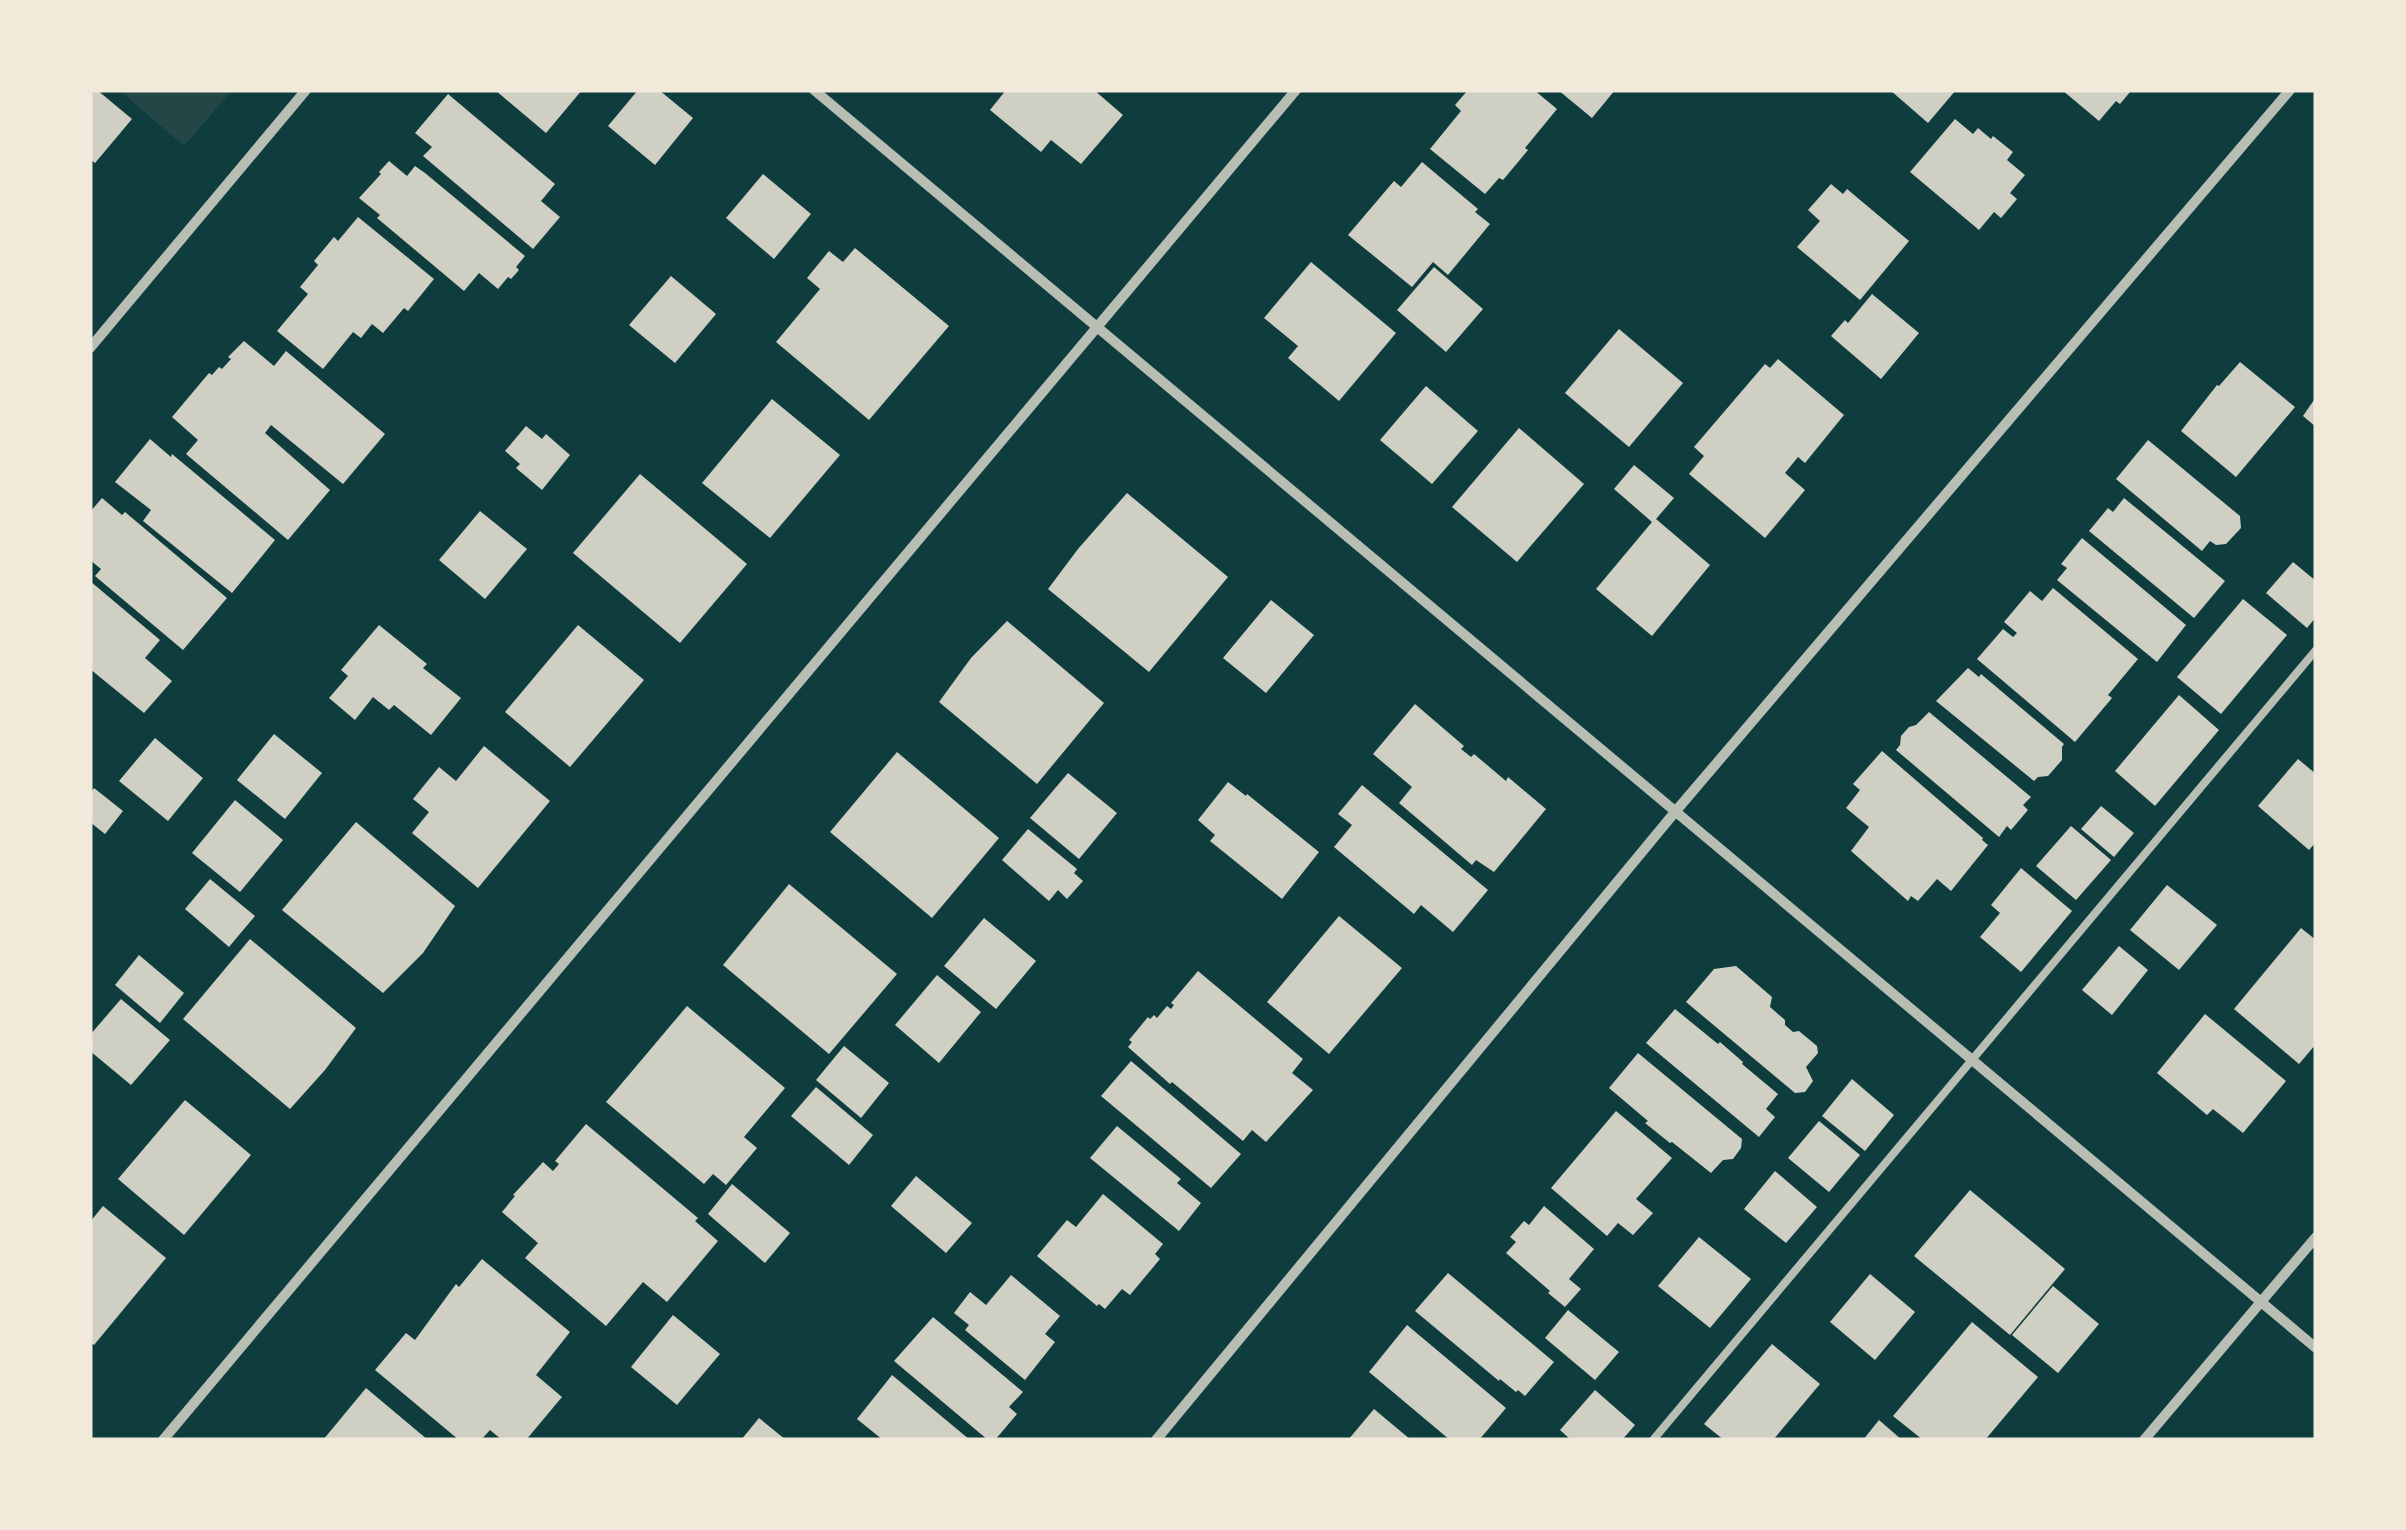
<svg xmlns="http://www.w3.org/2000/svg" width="2406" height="1530" viewBox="0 0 2406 1530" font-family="Poppins,sans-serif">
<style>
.green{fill:#244646}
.building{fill:#cfcfc3}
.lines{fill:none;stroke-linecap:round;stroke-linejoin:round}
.service{stroke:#b8beb3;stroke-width:8}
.minor{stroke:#b8beb3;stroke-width:10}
</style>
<rect width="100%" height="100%" fill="#0f3d3e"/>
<path class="green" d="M119 90H232L184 146Z"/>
<path class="building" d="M90 90H97L132 119 95 163 90 159Z
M495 90H582L546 133Z
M638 90H659L693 118 655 165 608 126Z
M1006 90H1094L1123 115 1081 164 1051 140 1041 152 990 110Z
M1468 90H1534L1557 109 1525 148 1528 150 1503 180 1499 178 1485 194 1430 149 1461 111 1455 105Z
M1558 90H1615L1592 118Z
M1890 90H1956L1928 123Z
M2062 90H2127L2130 92 2120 104 2116 101 2099 121Z
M448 94 555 184 541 201 560 217 533 249 423 156 432 147 415 133Z
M1955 119 1973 134 1978 128 1991 139 1993 136 2013 152 2007 160 2025 175 2010 193 2017 199 2001 218 1994 212 1979 230 1910 172Z
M389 161 407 176 415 166 425 173 525 256 516 267 519 270 511 279 508 277 498 289 479 273 464 291 377 218 380 215 359 198 381 174 379 172Z
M1422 162 1478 209 1475 212 1490 224 1448 275 1433 262 1412 287 1348 235 1394 181 1401 187Z
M763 174 811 214 774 259 726 218Z
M1831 184 1843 194 1847 189 1909 241 1860 300 1797 247 1820 221 1808 210Z
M358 217 434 279 408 311 404 308 383 333 372 324 361 338 353 332 323 369 277 331 308 294 300 287 318 265 314 261 334 237 338 241Z
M855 248 949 326 869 420 776 342 820 289 807 278 829 251 843 262Z
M1311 262 1396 333 1339 401 1288 358 1298 346 1264 318Z
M1434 267 1483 309 1446 352 1397 310Z
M671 276 716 314 675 363 629 325Z
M1872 294 1919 333 1881 379 1831 336 1845 320 1848 323Z
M1619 329 1683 383 1629 447 1565 393Z
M244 341 274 366 286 351 385 434 343 484 271 425 265 433 330 490 288 540 186 454 198 440 172 417 209 373 212 375 219 367 222 369 231 359 228 357Z
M1778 359 1844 415 1805 463 1798 457 1785 473 1805 490 1765 538 1689 474 1704 456 1694 447 1765 364 1770 368Z
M2240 362 2295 407 2236 477 2181 431 2217 385 2219 386Z
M1426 386 1478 431 1432 484 1380 440Z
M2316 397V427L2303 416Z
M772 399 840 455 770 538 702 483Z
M526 426 542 439 546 434 570 455 542 490 516 468 520 464 505 451Z
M1519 428 1584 484 1517 562 1452 507Z
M150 439 171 457 172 454 275 540 232 593 143 521 151 510 115 482Z
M2148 440 2240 516 2241 528 2226 544 2216 545 2210 541 2202 551 2116 479Z
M1634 465 1674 498 1656 519 1710 565 1652 636 1596 589 1652 522 1614 489Z
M640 474 747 564 680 643 573 553Z
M1127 493 1228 577 1149 672 1048 589 1078 549Z
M102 498 122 515 125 512 227 598 183 650 95 576 101 569 90 560V512Z
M2124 498 2225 581 2194 618 2089 531 2108 508 2113 512Z
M480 511 527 549 485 599 439 560Z
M2082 538 2186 625 2157 662 2057 580 2067 568 2061 564Z
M2293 562 2316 581V617L2307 628 2266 593Z
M90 581 160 640 145 658 172 681 144 713 90 669Z
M2053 588 2138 659 2108 695 2112 698 2075 742 1977 659 2003 629 2013 637 2017 633 2004 622 2030 591 2042 601Z
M2243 599 2287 635 2221 714 2177 677Z
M1271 600 1314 635 1266 693 1223 658Z
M1007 621 1104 703 1037 784 939 702 971 658Z
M379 625 427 664 423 668 461 698 431 735 394 705 389 710 373 697 355 720 329 698 348 676 341 670Z
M578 625 644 680 570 767 505 712Z
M1968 668 1979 677 1981 674 2064 744 2062 747V760L2048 776 2038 777 2034 781 1936 701Z
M2179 695 2219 730 2155 806 2115 771Z
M1415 704 1464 746 1461 749 1471 757 1474 754 1506 781 1508 777 1546 809 1494 872 1476 860 1472 865 1399 803 1412 787 1373 754Z
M1929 712 2031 797 2023 805 2028 810 2011 830 2007 826 1999 837 1896 750 1900 745 1901 736 1909 727 1916 725Z
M274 734 322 773 285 819 237 780Z
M155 738 203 778 168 821 119 781Z
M484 746 550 801 478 888 412 833 429 812 413 799 439 767 456 781Z
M1882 751 1983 838 1982 840 1988 845 1951 891 1937 879 1918 901 1911 896 1908 901 1851 851 1869 827 1846 808 1860 790 1853 784Z
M897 752 999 838 932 918 830 832Z
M2298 759 2316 774V842L2309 850 2258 806Z
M1068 773 1117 813 1079 859 1030 818Z
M1228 782 1246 796 1247 794 1319 852 1282 899 1210 841 1215 835 1198 820Z
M1362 785 1488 890 1453 932 1421 905 1414 914 1334 847 1352 825 1338 814Z
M94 788 123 811 105 834 90 822V794Z
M235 800 283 840 240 892 192 853Z
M2101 806 2134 833 2114 857 2081 829Z
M356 822 455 906 423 953 383 993 282 910Z
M2071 826 2111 860 2076 900 2036 866Z
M1028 829 1077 869 1074 873 1083 881 1067 899 1058 890 1049 901 1002 860Z
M2021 868 2072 911 2021 972 1980 937 2000 913 1991 905Z
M210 879 255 916 229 947 185 909Z
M789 884 897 974 829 1054 723 965Z
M2167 885 2217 925 2179 970 2130 930Z
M1339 916 1402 968 1329 1054 1267 1002Z
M984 918 1036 961 996 1009 944 966Z
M2301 928 2316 940V1044L2299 1064 2234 1009Z
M250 939 356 1028 325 1070 290 1109 183 1019Z
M2119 946 2148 970 2112 1015 2082 990Z
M139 955 184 993 160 1023 115 985Z
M1736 966 1772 997 1770 1007 1785 1020V1025L1793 1032 1799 1031 1817 1046 1818 1053 1806 1067 1813 1081 1805 1092 1795 1093 1686 1002 1714 969Z
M1198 971 1303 1059 1292 1073 1313 1090 1266 1142 1252 1130 1243 1141 1172 1082 1170 1084 1128 1047 1132 1042 1129 1040 1148 1017 1150 1019 1154 1015 1157 1018 1167 1006 1171 1009 1174 1005 1171 1003Z
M937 975 981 1012 939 1063 895 1025Z
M121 999 170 1040 131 1085 90 1051V1035Z
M687 1006 785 1088 744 1137 757 1148 726 1185 713 1174 704 1184 606 1102Z
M1675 1009 1718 1044 1720 1042 1743 1062 1742 1064 1778 1094 1766 1109 1775 1117 1759 1137 1646 1043Z
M2205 1014 2286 1081 2243 1133 2213 1109 2207 1115 2157 1073Z
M844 1046 889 1083 861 1118 816 1080Z
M1638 1053 1742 1139 1741 1148 1733 1159 1723 1160 1711 1173 1672 1142 1670 1143 1645 1123 1648 1121 1609 1088Z
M1131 1061 1241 1154 1211 1188 1101 1096Z
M1852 1079 1894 1115 1865 1151 1822 1116Z
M816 1087 873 1135 849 1165 791 1116Z
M185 1100 251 1155 184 1235 118 1179Z
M1616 1111 1672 1158 1636 1199 1653 1213 1633 1235 1618 1223 1607 1236 1551 1188Z
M1819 1121 1860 1155 1829 1192 1788 1158Z
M586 1124 698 1218 695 1221 718 1241 667 1302 643 1282 606 1326 525 1258 538 1243 502 1212 515 1196 513 1195 543 1162 553 1171 559 1164 555 1161Z
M1117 1126 1181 1179 1177 1183 1201 1203 1179 1231 1090 1158Z
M1775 1171 1817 1207 1786 1243 1744 1209Z
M916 1176 972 1223 946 1253 891 1206Z
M732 1184 790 1233 765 1263 708 1214Z
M1970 1190 2065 1269 2010 1335 1914 1256Z
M1103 1194 1163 1244 1155 1254 1160 1259 1130 1295 1122 1289 1105 1309 1099 1304 1097 1306 1037 1256 1067 1220 1076 1227Z
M103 1206 166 1258 94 1345 90 1342V1222Z
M1544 1206 1594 1249 1569 1279 1581 1289 1565 1307 1548 1293 1550 1291 1506 1253 1516 1242 1510 1237 1524 1221 1529 1225Z
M1699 1237 1751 1279 1710 1328 1658 1286Z
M482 1259 570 1332 536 1375 562 1397 526 1440H502L490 1430 481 1440H459L375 1370 406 1333 415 1340 456 1284 459 1287Z
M1448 1273 1554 1362 1525 1396 1518 1390 1516 1392 1500 1379 1499 1381 1415 1311Z
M1870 1274 1915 1312 1875 1360 1830 1322Z
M1011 1275 1060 1316 1045 1334 1055 1342 1025 1380 965 1330 969 1325 954 1313 970 1292 986 1305Z
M2053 1286 2099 1324 2058 1373 2012 1335Z
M1568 1310 1619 1352 1595 1380 1545 1338Z
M673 1315 720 1354 677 1405 631 1367Z
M933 1317 1023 1392 1009 1407 1017 1414 995 1440H988L894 1361Z
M1972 1322 2038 1377 1985 1440H1923L1893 1416Z
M1407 1325 1506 1408 1479 1440H1450L1369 1372Z
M1772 1344 1820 1384 1773 1440H1724L1704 1424Z
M892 1375 970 1440H883L857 1419Z
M366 1388 428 1440H323Z
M1595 1390 1635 1425 1622 1440H1571L1560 1430Z
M1374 1409 1411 1440H1348Z
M759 1418 786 1440H741Z
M1879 1420 1902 1440H1863Z"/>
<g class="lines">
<path class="service" d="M1653 1440 2316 650"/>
<path class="minor" d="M814 90 2316 1348
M90 348 306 90
M163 1440 1296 90
M1156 1440 1675 812 2290 90
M2144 1440 2316 1237"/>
</g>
<rect width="2406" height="1530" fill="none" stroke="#f1e9da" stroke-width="185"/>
</svg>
